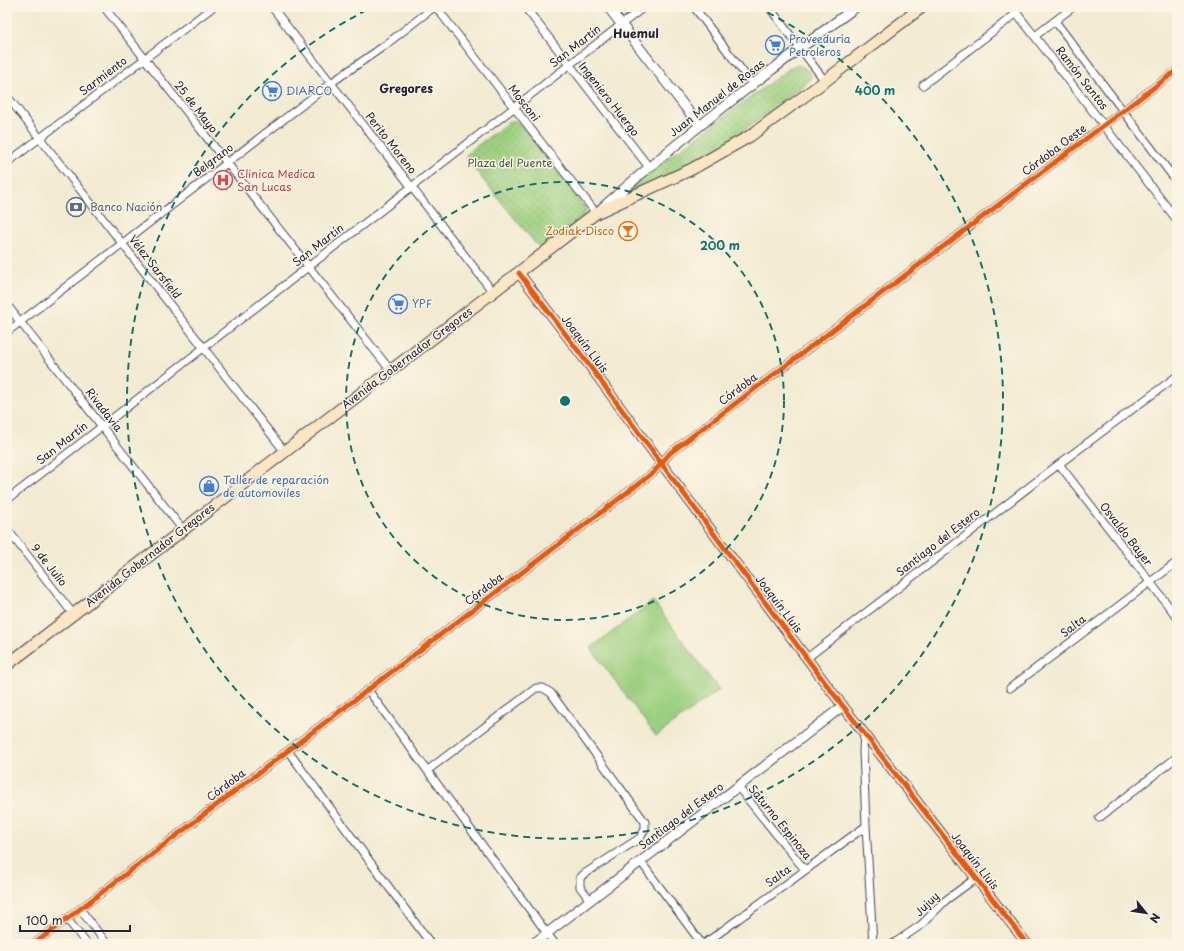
<svg xmlns="http://www.w3.org/2000/svg" width="1184" height="951" viewBox="0 0 1184 951" font-family="'Playpen Sans',sans-serif">
<style>
.grass{fill:#9ccf7f;stroke:#5f785d}
.park{fill:url(#park-dots);stroke:#5f785d}
.lines{fill:none;stroke-linecap:round;stroke-linejoin:round}
.minor-casing{stroke:#414052;stroke-width:9}
.tertiary-casing{stroke:#414052;stroke-width:11}
.secondary-casing{stroke:#414052;stroke-width:13}
.minor{stroke:#fff;stroke-width:7}
.tertiary{stroke:#fff;stroke-width:9}
.secondary{stroke:#fbe6c4;stroke-width:11}
.cycleway-casing{stroke:#fcf5e5;stroke-width:8}
.cycleway{stroke:#e8590c;stroke-width:5}
.ring{fill:none;stroke:#0f766e;stroke-width:2;stroke-dasharray:7 5}
.labels{text-anchor:middle;stroke-width:3;stroke-linejoin:round;paint-order:stroke}
.shop-label{font-size:11px;fill:#366cbe;stroke:#fcf5e5;text-anchor:start}
.street-label{font-size:11px;fill:#22223b;stroke:#fcf5e5}
.park-label{font-size:11px;fill:#47564f;stroke:#fcf5e5}
.health-label{font-size:11px;fill:#be3a42;stroke:#fcf5e5;text-anchor:start}
.service-label{font-size:11px;fill:#4e5e75;stroke:#fcf5e5;text-anchor:start}
.food-label{font-size:11px;fill:#c56008;stroke:#fcf5e5;text-anchor:end}
.neighbourhood-label{font-size:12px;font-weight:bold;fill:#22223b;stroke:#fcf5e5}
.centre{fill:#0f766e;stroke:#fcf5e5;stroke-width:2}
.ring-label{font-size:12px;text-anchor:middle;font-weight:bold;fill:#0f766e;stroke:#fcf5e5;stroke-width:3;stroke-linejoin:round;paint-order:stroke}
</style>
<defs>
<pattern id="park-dots" width="8" height="8" patternUnits="userSpaceOnUse"><rect width="8" height="8" fill="#9ccf7f"/><path d="M2 2h.1M6 6h.1" fill="none" stroke="#86b16f" stroke-width="1.8" stroke-linecap="round"/></pattern>
</defs>
<rect width="100%" height="100%" fill="#fcf5e5"/>
<filter id="ink" filterUnits="userSpaceOnUse"><feTurbulence type="fractalNoise" baseFrequency=".025" numOctaves="2"/><feDisplacementMap in="SourceGraphic" scale="8" xChannelSelector="R" yChannelSelector="G"/><feConvolveMatrix kernelMatrix="1 2 1 2 8 2 1 2 1" color-interpolation-filters="sRGB"/></filter>
<filter id="wash" filterUnits="userSpaceOnUse"><feTurbulence type="fractalNoise" baseFrequency=".012" numOctaves="4" result="noise"/><feDisplacementMap in="SourceGraphic" scale="16" xChannelSelector="R" yChannelSelector="G"/><feGaussianBlur stdDeviation="0.9" result="paint"/><feColorMatrix in="noise" values="0 0 0 0 0 0 0 0 0 0 0 0 0 0 0 0 0 1.4 0 .05"/><feComposite in="paint" operator="in"/></filter>
<g filter="url(#wash)">
<rect width="100%" height="100%" fill="#f2ebd2"/>
<path class="grass" d="M653 601 719 690 656 736 591 648Z"/>
<path class="park" d="M796 65C803 66 807 69 811 75L810 80 731 141 702 159 624 197V191L790 68Z
M510 121H516L521 125 584 206 586 210 584 215 544 247H539L535 243 467 160 466 156 469 152Z"/>
</g>
<g filter="url(#ink)">
<g class="lines">
<defs>
<path id="minor" d="M104 7 391 371
M272 7 493 292
M436 7 596 213
M525 7 648 166
M694 7 753 85
M769 7 825 81
M1012 7 1177 220
M1055 21 1177 182
M1035 36 1073 7
M923 85 1017 13
M7 96 285 452
M7 163 213 7
M7 305 183 530
M7 332 331 83 384 46 434 7
M1059 464 1177 617
M7 500 644 7
M7 529 73 614
M807 658 1059 464 1177 376
M1010 688 1177 562
M368 690 555 944
M864 734 863 750 866 826 873 944
M288 751 431 944
M428 770 536 688H543L551 693 645 822V829L640 838 584 874 580 878V887L590 900
M738 787 805 870
M1099 818 1177 757
M641 862 702 944
M80 909 107 944
M67 919 87 944
M34 944 654 472 670 453 1177 70
M704 944 866 826
M893 944 921 925 946 900 976 878"/>
<path id="tertiary" d="M608 7 699 125
M602 208C683 136 769 71 856 7
M519 273 589 365 661 463 829 688 1027 944
M533 944 843 706"/>
<path id="secondary" d="M7 665 596 213 692 169 750 136 825 81 922 7"/>
</defs>
<use href="#minor" class="minor-casing"/>
<use href="#tertiary" class="tertiary-casing"/>
<use href="#secondary" class="secondary-casing"/>
<use href="#minor" class="minor"/>
<use href="#tertiary" class="tertiary"/>
<use href="#secondary" class="secondary"/>
<defs>
<path id="cycleway" d="M519 273 589 365 661 463 829 688 1027 944
M34 944 654 472 670 453 1177 70"/>
</defs>
<use href="#cycleway" class="cycleway-casing"/>
<use href="#cycleway" class="cycleway"/>
</g>
</g>
<g class="ring">
<circle cx="565" cy="401" r="219"/>
<path d="M757 7A438 438 0 1 1 373 7"/>
</g>
<defs>
<symbol id="supermarket-ring" viewBox="-11 -11 22 22"><circle r="9.5" fill="#fcf5e5" stroke="#3f7fe0" stroke-width="1.5"/><path d="M-6-5.5h2.5l.6 2H6L4.5 2H-2.5L-4.4-4H-6ZM-1.5 3.2a1.3 1.3 0 1 0 .1 0ZM3 3.2a1.3 1.3 0 1 0 .1 0Z" fill="#3f7fe0"/></symbol>
<symbol id="hospital-ring" viewBox="-11 -11 22 22"><circle r="9.5" fill="#fcf5e5" stroke="#e0444e" stroke-width="1.5"/><path d="M-5-5h3v3.5h4V-5h3V5h-3V1.5h-4V5h-3Z" fill="#e0444e"/></symbol>
<symbol id="bank-ring" viewBox="-11 -11 22 22"><circle r="9.5" fill="#fcf5e5" stroke="#5c6f8a" stroke-width="1.5"/><path d="M-6-4H6V4H-6ZM0-2.3a2.3 2.3 0 1 0 0 4.6a2.3 2.3 0 1 0 0-4.6Z" fill="#5c6f8a"/></symbol>
<symbol id="bar-ring" viewBox="-11 -11 22 22"><circle r="9.5" fill="#fcf5e5" stroke="#e8710a" stroke-width="1.5"/><path d="M-6-5H6L.8 .8V4.5H3.5V6h-7V4.5H-.8V.8Z" fill="#e8710a"/></symbol>
<symbol id="shop-ring" viewBox="-11 -11 22 22"><circle r="9.5" fill="#fcf5e5" stroke="#3f7fe0" stroke-width="1.5"/><path d="M-5-2.5h2.3a2.7 3.5 0 0 1 5.4 0H5L5.5 6h-11ZM-1.5-2.5h3a1.5 2.3 0 0 0-3 0Z" fill="#3f7fe0"/></symbol>
</defs>
<g fill-rule="evenodd">
<use href="#supermarket-ring" x="764" y="34" width="22" height="22"/>
<use href="#supermarket-ring" x="261" y="80" width="22" height="22"/>
<use href="#hospital-ring" x="212" y="169" width="22" height="22"/>
<use href="#bank-ring" x="65" y="196" width="22" height="22"/>
<use href="#bar-ring" x="617" y="220" width="22" height="22"/>
<use href="#supermarket-ring" x="387" y="293" width="22" height="22"/>
<use href="#shop-ring" x="198" y="475" width="22" height="22"/>
</g>
<g class="labels">
<g class="shop-label">
<text x="789" y="43">Proveeduria<tspan x="789" dy="13">Petroleros</tspan></text>
<text x="286" y="95">DIARCO</text>
<text x="412" y="308">YPF</text>
<text x="223" y="484">Taller de reparación<tspan x="223" dy="13">de automoviles</tspan></text>
</g>
<g class="street-label">
<text transform="translate(575 46) rotate(-38)" y="4">San Martín</text>
<text transform="translate(103 76) rotate(-37)" y="4">Sarmiento</text>
<text transform="translate(1082 78) rotate(52)" y="4">Ramón Santos</text>
<text transform="translate(717 98) rotate(-38)" y="4">Juan Manuel de Rosas</text>
<text transform="translate(609 99) rotate(52)" y="4">Ingeniero Huergo</text>
<text transform="translate(524 103) rotate(52)" y="4">Mosconi</text>
<text transform="translate(196 107) rotate(52)" y="4">25 de Mayo</text>
<text transform="translate(391 143) rotate(52)" y="4">Perito Moreno</text>
<text transform="translate(1054 150) rotate(-37)" y="4">Córdoba Oeste</text>
<text transform="translate(213 160) rotate(-37)" y="4">Belgrano</text>
<text transform="translate(318 245) rotate(-38)" y="4">San Martín</text>
<text transform="translate(155 267) rotate(52)" y="4">Vélez Sarsfield</text>
<text transform="translate(585 344) rotate(53)" y="4">Joaquín Lluis</text>
<text transform="translate(407 358) rotate(-37)" y="4">Avenida Gobernador Gregores</text>
<text transform="translate(738 389) rotate(-37)" y="4">Córdoba</text>
<text transform="translate(104 410) rotate(52)" y="4">Rivadavia</text>
<text transform="translate(62 443) rotate(-38)" y="4">San Martín</text>
<text transform="translate(1126 534) rotate(52)" y="4">Osvaldo Bayer</text>
<text transform="translate(938 542) rotate(-38)" y="4">Santiago del Estero</text>
<text transform="translate(150 555) rotate(-38)" y="4">Avenida Gobernador Gregores</text>
<text transform="translate(49 565) rotate(52)" y="4">9 de Julio</text>
<text transform="translate(484 589) rotate(-37)" y="4">Córdoba</text>
<text transform="translate(779 604) rotate(53)" y="4">Joaquín Lluis</text>
<text transform="translate(1073 626) rotate(-37)" y="4">Salta</text>
<text transform="translate(226 785) rotate(-37)" y="4">Córdoba</text>
<text transform="translate(681 816) rotate(-37)" y="4">Santiago del Estero</text>
<text transform="translate(780 822) rotate(51)" y="4">Saturno Espinoza</text>
<text transform="translate(975 861) rotate(52)" y="4">Joaquín Lluis</text>
<text transform="translate(778 876) rotate(-36)" y="4">Salta</text>
<text transform="translate(927 904) rotate(-45)" y="4">Jujuy</text>
</g>
<g class="park-label">
<text x="510" y="167">Plaza del Puente</text>
</g>
<g class="health-label">
<text x="237" y="178">Clinica Medica<tspan x="237" dy="13">San Lucas</tspan></text>
</g>
<g class="service-label">
<text x="90" y="211">Banco Nación</text>
</g>
<g class="food-label">
<text x="614" y="235">Zodiak Disco</text>
</g>
<g class="neighbourhood-label">
<text x="636" y="38">Huemul</text>
<text x="406" y="93">Gregores</text>
</g>
</g>
<circle cx="565" cy="401" r="6" class="centre"/>
<g class="ring-label">
<text x="875" y="95">400 m</text>
<text x="720" y="250">200 m</text>
</g>
<rect width="1184" height="951" fill="none" stroke="#fcf5e5" stroke-width="24"/>
<g transform="translate(1146 913) rotate(120)" stroke="#fcf5e5" stroke-width="3" paint-order="stroke">
<path d="M0-3L7 15L0 10L-7 15Z" fill="#22223b"/>
<text y="-6" font-size="11" font-weight="bold" text-anchor="middle" fill="#22223b">N</text>
</g>
<path d="M20 925v6h110v-6" fill="none" stroke="#22223b" stroke-width="2"/>
<text x="26" y="925" font-size="12" fill="#22223b" stroke="#fcf5e5" stroke-width="3" paint-order="stroke">100 m</text>
</svg>
